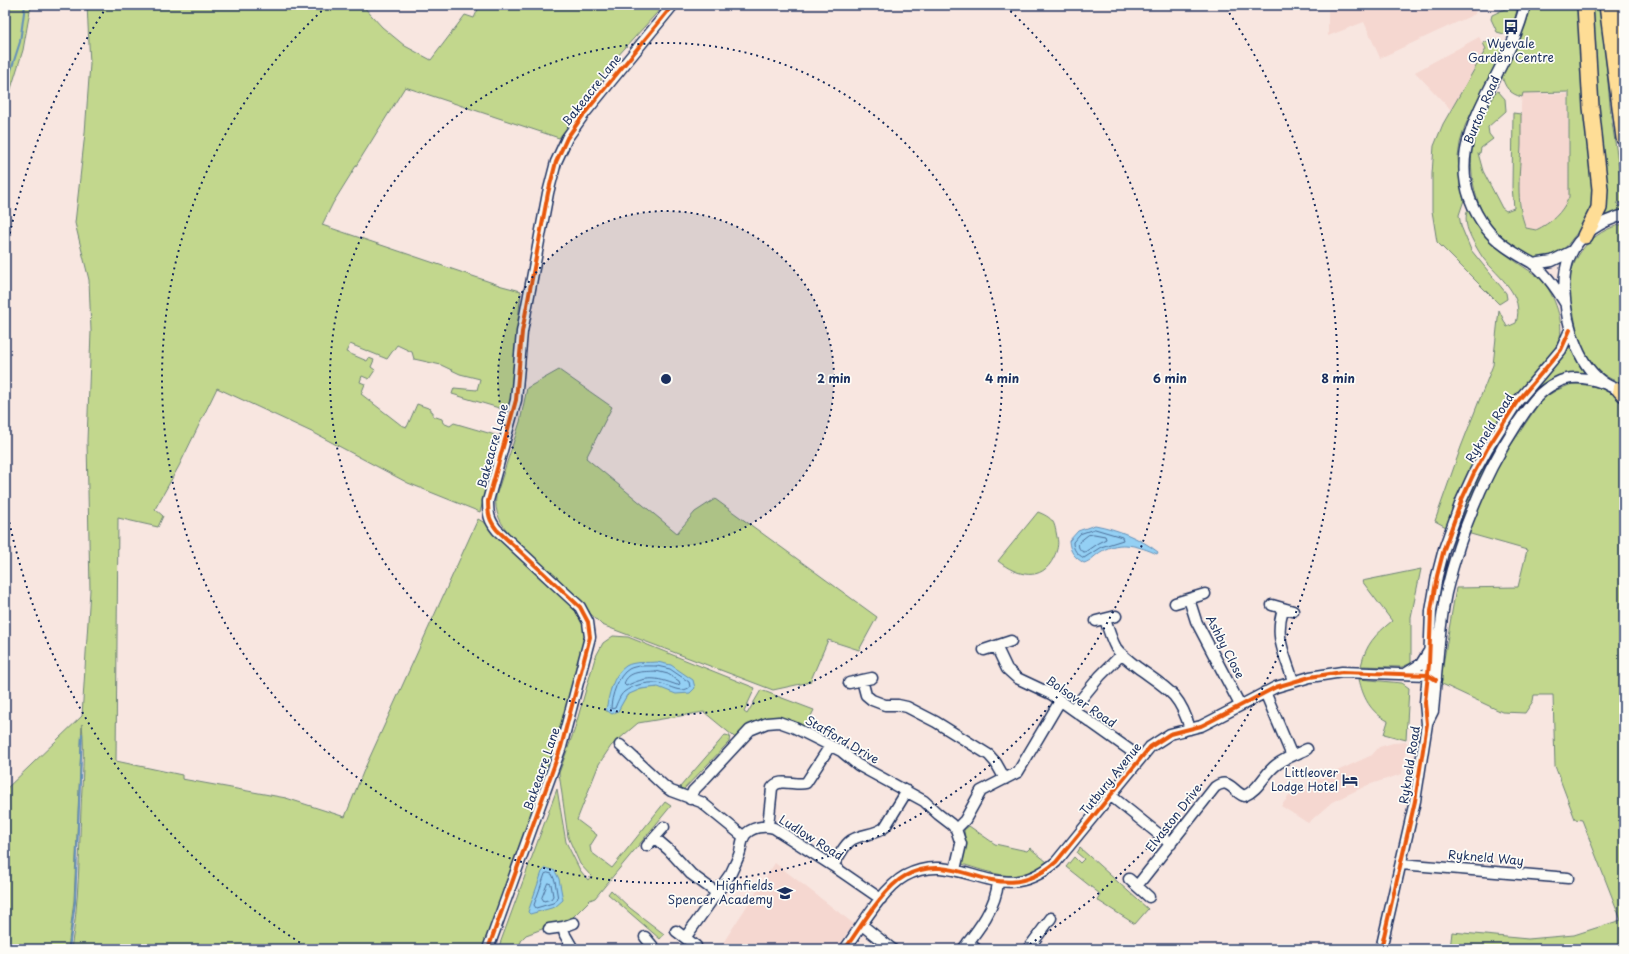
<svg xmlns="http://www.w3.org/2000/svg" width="1629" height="954" viewBox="0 0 1629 954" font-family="'Playpen Sans',sans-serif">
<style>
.built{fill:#f5d7d0}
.green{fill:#c2d78d;stroke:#6e8376;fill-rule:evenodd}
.water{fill:#94d0f4;stroke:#6490b8}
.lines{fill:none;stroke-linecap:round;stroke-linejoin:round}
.shore{stroke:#4b6f9a;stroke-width:1}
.stream{stroke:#6490b8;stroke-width:2}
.minor-casing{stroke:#1b2f5e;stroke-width:13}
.highway-casing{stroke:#1b2f5e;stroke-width:18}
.minor{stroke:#fdfcf7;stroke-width:10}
.highway{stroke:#fedd96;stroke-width:15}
.cycleway-casing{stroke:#fdfcf7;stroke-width:6}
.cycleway{stroke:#e8590c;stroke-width:4}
.ring{fill:none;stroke:#1b2f5e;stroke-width:2;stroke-dasharray:2 4}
.labels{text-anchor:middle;stroke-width:3.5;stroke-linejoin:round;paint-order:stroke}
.poi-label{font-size:12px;fill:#1b2f5e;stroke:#fdfcf7;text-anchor:end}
.street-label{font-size:12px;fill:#1b2f5e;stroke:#fdfcf7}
.centre{fill:#1b2f5e;stroke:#fdfcf7;stroke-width:2}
.ring-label{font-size:12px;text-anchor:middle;font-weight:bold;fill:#1b2f5e;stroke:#fdfcf7;stroke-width:3.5;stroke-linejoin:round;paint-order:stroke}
</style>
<rect width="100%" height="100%" fill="#f8e6e0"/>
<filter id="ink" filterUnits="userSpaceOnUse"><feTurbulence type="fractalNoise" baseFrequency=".025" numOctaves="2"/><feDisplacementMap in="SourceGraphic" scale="8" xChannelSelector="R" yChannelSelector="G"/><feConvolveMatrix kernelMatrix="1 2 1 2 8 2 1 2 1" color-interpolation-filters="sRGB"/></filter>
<g filter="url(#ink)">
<path class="built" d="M1328 5H1476L1475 14 1380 58 1364 22 1328 36Z
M1479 37 1486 49 1451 110 1415 72Z
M1522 93 1568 94 1569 197 1565 206 1551 222 1536 230 1526 228 1524 222 1518 190 1521 145V105Z
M1407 742 1402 774 1368 785 1332 802 1308 823 1281 806 1289 796 1298 789 1372 755 1379 747 1393 743Z
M775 863 854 924 836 949H719Z"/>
<path class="green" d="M5 5H31L23 50 5 108Z
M87 5H362L382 27 405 46 431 60 465 15 474 18 480 5H664L615 59 603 75 597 90 559 138 405 87 333 203 322 225 502 286 521 291 509 411 452 394 454 388 477 390 480 379 460 374 441 365 414 359 412 352 397 345 387 359 350 344 346 352 367 361 369 358 374 360 371 367 375 370 369 379 362 376 360 382 365 384 361 394 401 425 407 427 417 404 431 409V411L433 412V416L442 419 443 423 450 426 454 423 502 437 480 512 408 483 316 434 217 388 179 466 155 509 163 516 158 527 118 518 116 761 182 775V779L286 798 345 817 364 770 478 519 497 530 588 622 568 724 487 949H71C79 903 79 856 81 809 82 781 85 752 82 724L74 900 68 949H5V790L82 716 90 590 87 441 91 331 89 280 75 223 85 133 90 64Z
M1533 5H1581L1593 196C1589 217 1586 223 1572 239 1567 246 1560 255 1552 258 1544 262 1533 257 1526 254 1519 250 1510 246 1504 241 1478 219 1467 177 1473 144 1477 126 1487 110 1494 93L1498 91 1505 99 1506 111 1488 127 1489 134 1493 139 1481 148 1480 153H1478L1483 171 1502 208 1506 211 1514 208 1512 187 1513 113 1521 114C1521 124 1521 134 1521 145 1520 172 1515 202 1526 228L1536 230C1551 223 1562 213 1569 197V92L1523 93 1522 97C1510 94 1504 87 1502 75L1518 42 1530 8 1540 10 1541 7Z
M1592 5H1601L1611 116 1624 200V203H1616L1624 210 1600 219 1598 122Z
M1507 8 1517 10C1514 21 1513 28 1504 34L1497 32 1491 19 1492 15Z
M1493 39C1500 41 1502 43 1502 50L1465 126 1460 143 1458 157 1460 184 1464 200 1459 215 1461 226 1471 250 1506 293 1507 299 1499 304 1437 242 1432 211V174L1434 146 1443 124 1486 49 1483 43Z
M1468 209C1484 244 1510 257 1540 278 1552 290 1564 319 1560 337 1556 355 1527 382 1515 398 1507 408 1499 419 1492 430 1474 461 1460 494 1446 527L1435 521 1461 447 1493 365 1499 310 1507 327 1516 323C1525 294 1499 278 1483 258 1477 249 1472 240 1468 230 1466 224 1465 216 1468 209Z
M1624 224V384C1588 373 1580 349 1574 315 1572 307 1570 299 1569 291 1568 258 1592 230 1624 224Z
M1569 346 1581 368 1587 374 1541 387 1461 525 1458 526 1457 523 1460 515 1484 463 1516 410Z
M559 370 612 407 586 458 677 533 695 512 715 499 877 617 859 650 828 640 810 682 773 690 602 625 512 537C501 524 494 513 496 496L520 422 527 388Z
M1572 384C1590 384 1609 389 1624 401V949H1450L1452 932 1528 939 1574 935 1621 920 1582 820 1575 819 1555 766 1553 695H1534L1533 701 1525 713 1502 712 1440 683 1456 588 1518 587 1527 550 1467 533 1499 463 1542 399 1557 390Z
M1038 512C1043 514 1050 517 1053 522 1055 525 1056 532 1057 537 1059 544 1057 551 1054 557 1042 583 1017 576 998 561Z
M1421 569 1411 617V663L1402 667 1361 666C1366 644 1375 635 1392 621L1362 581Z
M613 636 628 637 755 688 744 712 747 714 761 690 814 710 805 728C769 715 766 712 738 740L704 712 638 723 611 746 599 764 577 820 597 835 590 846 591 852 612 868 665 802 671 806 595 898 590 900 572 918 526 935 522 939 518 949H498L557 789 566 842 580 870 588 880 591 876 580 864 568 837 559 773 574 731 595 658 603 643ZM612 686 657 687C635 689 627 690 618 711H606Z
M1359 679 1402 683 1409 688 1406 740 1384 734 1388 721C1370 712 1363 697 1359 679Z
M725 735 730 736 729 742 683 790 680 787Z
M969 826 995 844 1027 851 1030 848 1047 862C1025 887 989 872 962 864L966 845 964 830Z
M1080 848 1148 909 1135 924 1097 900 1100 894 1066 867 1074 857 1080 863 1084 859 1077 853Z
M611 890 630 908 664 934 660 939 608 894Z"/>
<path class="water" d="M1095 525C1117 529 1140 538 1158 552L1157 554C1139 546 1120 540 1102 551 1095 555 1091 561 1084 563 1074 557 1070 552 1069 541L1078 531Z
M657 662 671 665 693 680 695 688 690 693 676 694 658 687 641 689 627 695 618 711 612 714 606 710C609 696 612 675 626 666 634 661 648 663 657 662Z
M546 868 555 871 559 879 563 900 555 907 530 914 528 912 542 872Z"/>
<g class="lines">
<path class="shore" d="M1095 529 1122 537 1123 540 1101 547 1084 558C1077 554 1073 550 1073 542L1080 534Z
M1094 534 1105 536 1106 539 1098 543 1085 552C1080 552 1077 546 1079 542L1088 535Z
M657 666 670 669 689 682 690 687C680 695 668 684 657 683 647 682 633 685 624 692 620 695 617 703 615 708L611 709C611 697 618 675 629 669 636 665 648 666 657 666Z
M656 671 668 674 679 681 680 684 677 685C655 677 647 676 626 686L624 684C628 670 644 672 656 671Z
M548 873 552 874 555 881 558 899 553 903 536 908 534 905 545 874Z
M548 883 551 884 553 896 551 899 544 901 542 898Z"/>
<path class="stream" d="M5 89 20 42 25 5
M69 949 75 902 82 734"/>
<defs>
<path id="minor" d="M1525 5C1508 83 1426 148 1486 228 1498 244 1515 253 1532 263 1546 273 1556 288 1565 303
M1624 215C1602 221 1579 234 1570 256 1561 275 1564 299 1568 319 1575 350 1589 384 1624 391
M1533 264 1552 261 1572 251
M1189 599 1196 621 1240 705
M1175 603 1205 594
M1272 605 1293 611
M1283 609C1274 638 1285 654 1293 681
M1105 619C1108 629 1111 639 1116 648 1122 656 1130 661 1137 667 1166 688 1180 693 1190 729
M1096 621 1116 616
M996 646 1007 669 1017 678 1051 694 1141 758
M984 650 1011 641
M1405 674 1421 664 1429 651
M862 680 866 695 872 700 885 705H898L907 707 936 722 989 755 996 763 1005 779
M849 683 872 678
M1265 692 1292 756
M1073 709 1100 676 1122 654
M1427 723 1433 711C1437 672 1438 632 1446 593 1460 533 1483 476 1517 424 1528 408 1538 391 1556 383 1570 375 1589 378 1603 383
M620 745 664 786 671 791 701 802 744 837
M1110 795 1171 844
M690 799 693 791 699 785 750 730 767 723 779 722 793 727 841 751 858 765 924 801 938 814 951 824 956 829 961 844 955 870
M768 826 772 788C779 777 795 786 806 783L830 746
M956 829 965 820 981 791 1018 772 1060 701
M655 838 669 850 691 874 717 893
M647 846 664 827
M1401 864 1568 878
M833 866C838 858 843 847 849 842 859 833 875 836 885 827L907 791
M1129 879 1149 897
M1137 886 1215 787C1229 777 1232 791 1244 796 1259 790 1264 774 1276 765 1285 758 1297 754 1307 749
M862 925 892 949
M563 927 565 935 573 949
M549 929 563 927 574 923
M676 931 696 946
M645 937 655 949
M685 938 731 873C734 866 738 859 740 852 741 847 742 840 744 836 751 827 764 825 774 828L833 866 881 899
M968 942 976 949
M488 949 561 747 590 637 588 622 580 607 497 530C489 520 488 514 488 501L516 400 522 332 548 193 556 162 567 138 584 114 673 5
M845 949C860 928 883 888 905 876 960 846 997 913 1056 862L1150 747 1170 734 1201 726 1211 721 1276 687 1310 677 1342 672 1428 675 1436 680
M963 949C979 929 996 907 998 882
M1028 949 1051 918
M1381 949 1415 801 1427 724 1425 703 1429 664 1431 611 1437 576 1444 549 1462 499 1474 473 1487 449 1517 402 1561 350 1570 330"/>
<path id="highway" d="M1607 5 1624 138
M1618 5 1623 56
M1585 236 1599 208 1600 189 1591 107 1585 5
M1620 390 1624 394"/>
</defs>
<use href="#minor" class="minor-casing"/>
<use href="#highway" class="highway-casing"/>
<use href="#minor" class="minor"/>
<use href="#highway" class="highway"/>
<defs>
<path id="cycleway" d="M488 949 561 747 590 637 588 622 580 607 497 530C489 520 488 514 488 501L516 400 522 332 548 193 556 162 567 138 584 114 673 5
M845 949C860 928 883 888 905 876 960 846 997 913 1056 862L1150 747 1170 734 1201 726 1211 721 1276 687 1310 677 1342 672 1428 675 1436 680
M1381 949 1415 801 1427 724 1425 703 1429 664 1431 611 1437 576 1444 549 1462 499 1474 473 1487 449 1517 402 1561 350 1570 330"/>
</defs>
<use href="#cycleway" class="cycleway-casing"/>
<use href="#cycleway" class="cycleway"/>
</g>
</g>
<circle cx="666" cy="379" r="168" fill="#1b2f5e" fill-opacity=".12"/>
<g class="ring">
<circle cx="666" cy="379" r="168"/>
<circle cx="666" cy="379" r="336"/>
<path d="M1006 7A504 504 0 1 1 326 7"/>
<path d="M310 949A672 672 0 0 1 5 501M5 257A672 672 0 0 1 106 8M1226 8A672 672 0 0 1 1022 949"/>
</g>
<defs>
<symbol id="bus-bare" viewBox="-9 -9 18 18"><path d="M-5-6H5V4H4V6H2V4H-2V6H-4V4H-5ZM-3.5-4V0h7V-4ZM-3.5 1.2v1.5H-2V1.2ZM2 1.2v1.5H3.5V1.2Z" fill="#1b2f5e" stroke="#fdfcf7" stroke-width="2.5" paint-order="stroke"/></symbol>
<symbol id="hotel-bare" viewBox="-9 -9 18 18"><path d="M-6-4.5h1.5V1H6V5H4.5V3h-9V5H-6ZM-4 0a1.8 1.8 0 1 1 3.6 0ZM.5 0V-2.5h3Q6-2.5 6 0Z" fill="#1b2f5e" stroke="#fdfcf7" stroke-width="2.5" paint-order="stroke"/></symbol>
<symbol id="school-bare" viewBox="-9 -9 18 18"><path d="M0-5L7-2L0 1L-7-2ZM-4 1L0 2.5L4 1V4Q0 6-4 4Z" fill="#1b2f5e" stroke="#fdfcf7" stroke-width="2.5" paint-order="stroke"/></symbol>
</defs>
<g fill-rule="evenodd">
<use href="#bus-bare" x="1500" y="16" width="22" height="22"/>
<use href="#hotel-bare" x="1339" y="769" width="22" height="22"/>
<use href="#school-bare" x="774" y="882" width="22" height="22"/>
</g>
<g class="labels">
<g class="poi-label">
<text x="1511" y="48" text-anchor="middle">Wyevale<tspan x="1511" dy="14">Garden Centre</tspan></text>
<text x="1338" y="777">Littleover<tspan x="1338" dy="14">Lodge Hotel</tspan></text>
<text x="773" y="890">Highfields<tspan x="773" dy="14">Spencer Academy</tspan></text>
</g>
<g class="street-label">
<text transform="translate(592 90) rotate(-52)" y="4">Bakeacre Lane</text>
<text transform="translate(1482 110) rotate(-67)" y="4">Burton Road</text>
<text transform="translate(1490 428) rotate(-58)" y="4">Rykneld Road</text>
<text transform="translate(493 446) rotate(-75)" y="4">Bakeacre Lane</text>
<text transform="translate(1225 647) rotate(63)" y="4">Ashby Close</text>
<text transform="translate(1081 702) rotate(34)" y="4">Bolsover Road</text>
<text transform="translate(842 740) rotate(30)" y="4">Stafford Drive</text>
<text transform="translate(1410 765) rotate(-81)" y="4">Rykneld Road</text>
<text transform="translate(542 769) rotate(-71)" y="4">Bakeacre Lane</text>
<text transform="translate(1111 779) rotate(-51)" y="4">Tutbury Avenue</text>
<text transform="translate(1174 818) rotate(-52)" y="4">Elvaston Drive</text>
<text transform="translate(811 838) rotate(32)" y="4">Ludlow Road</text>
<text transform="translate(1486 858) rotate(5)" y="4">Rykneld Way</text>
</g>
</g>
<circle cx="666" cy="379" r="6" class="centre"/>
<g class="ring-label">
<text x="834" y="383">2 min</text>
<text x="1002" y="383">4 min</text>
<text x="1170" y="383">6 min</text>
<text x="1338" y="383">8 min</text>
</g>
<rect width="1629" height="954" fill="none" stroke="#fdfcf7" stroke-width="20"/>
<rect x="10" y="10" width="1609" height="934" fill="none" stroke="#1b2f5e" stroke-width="1.5" filter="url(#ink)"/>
</svg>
